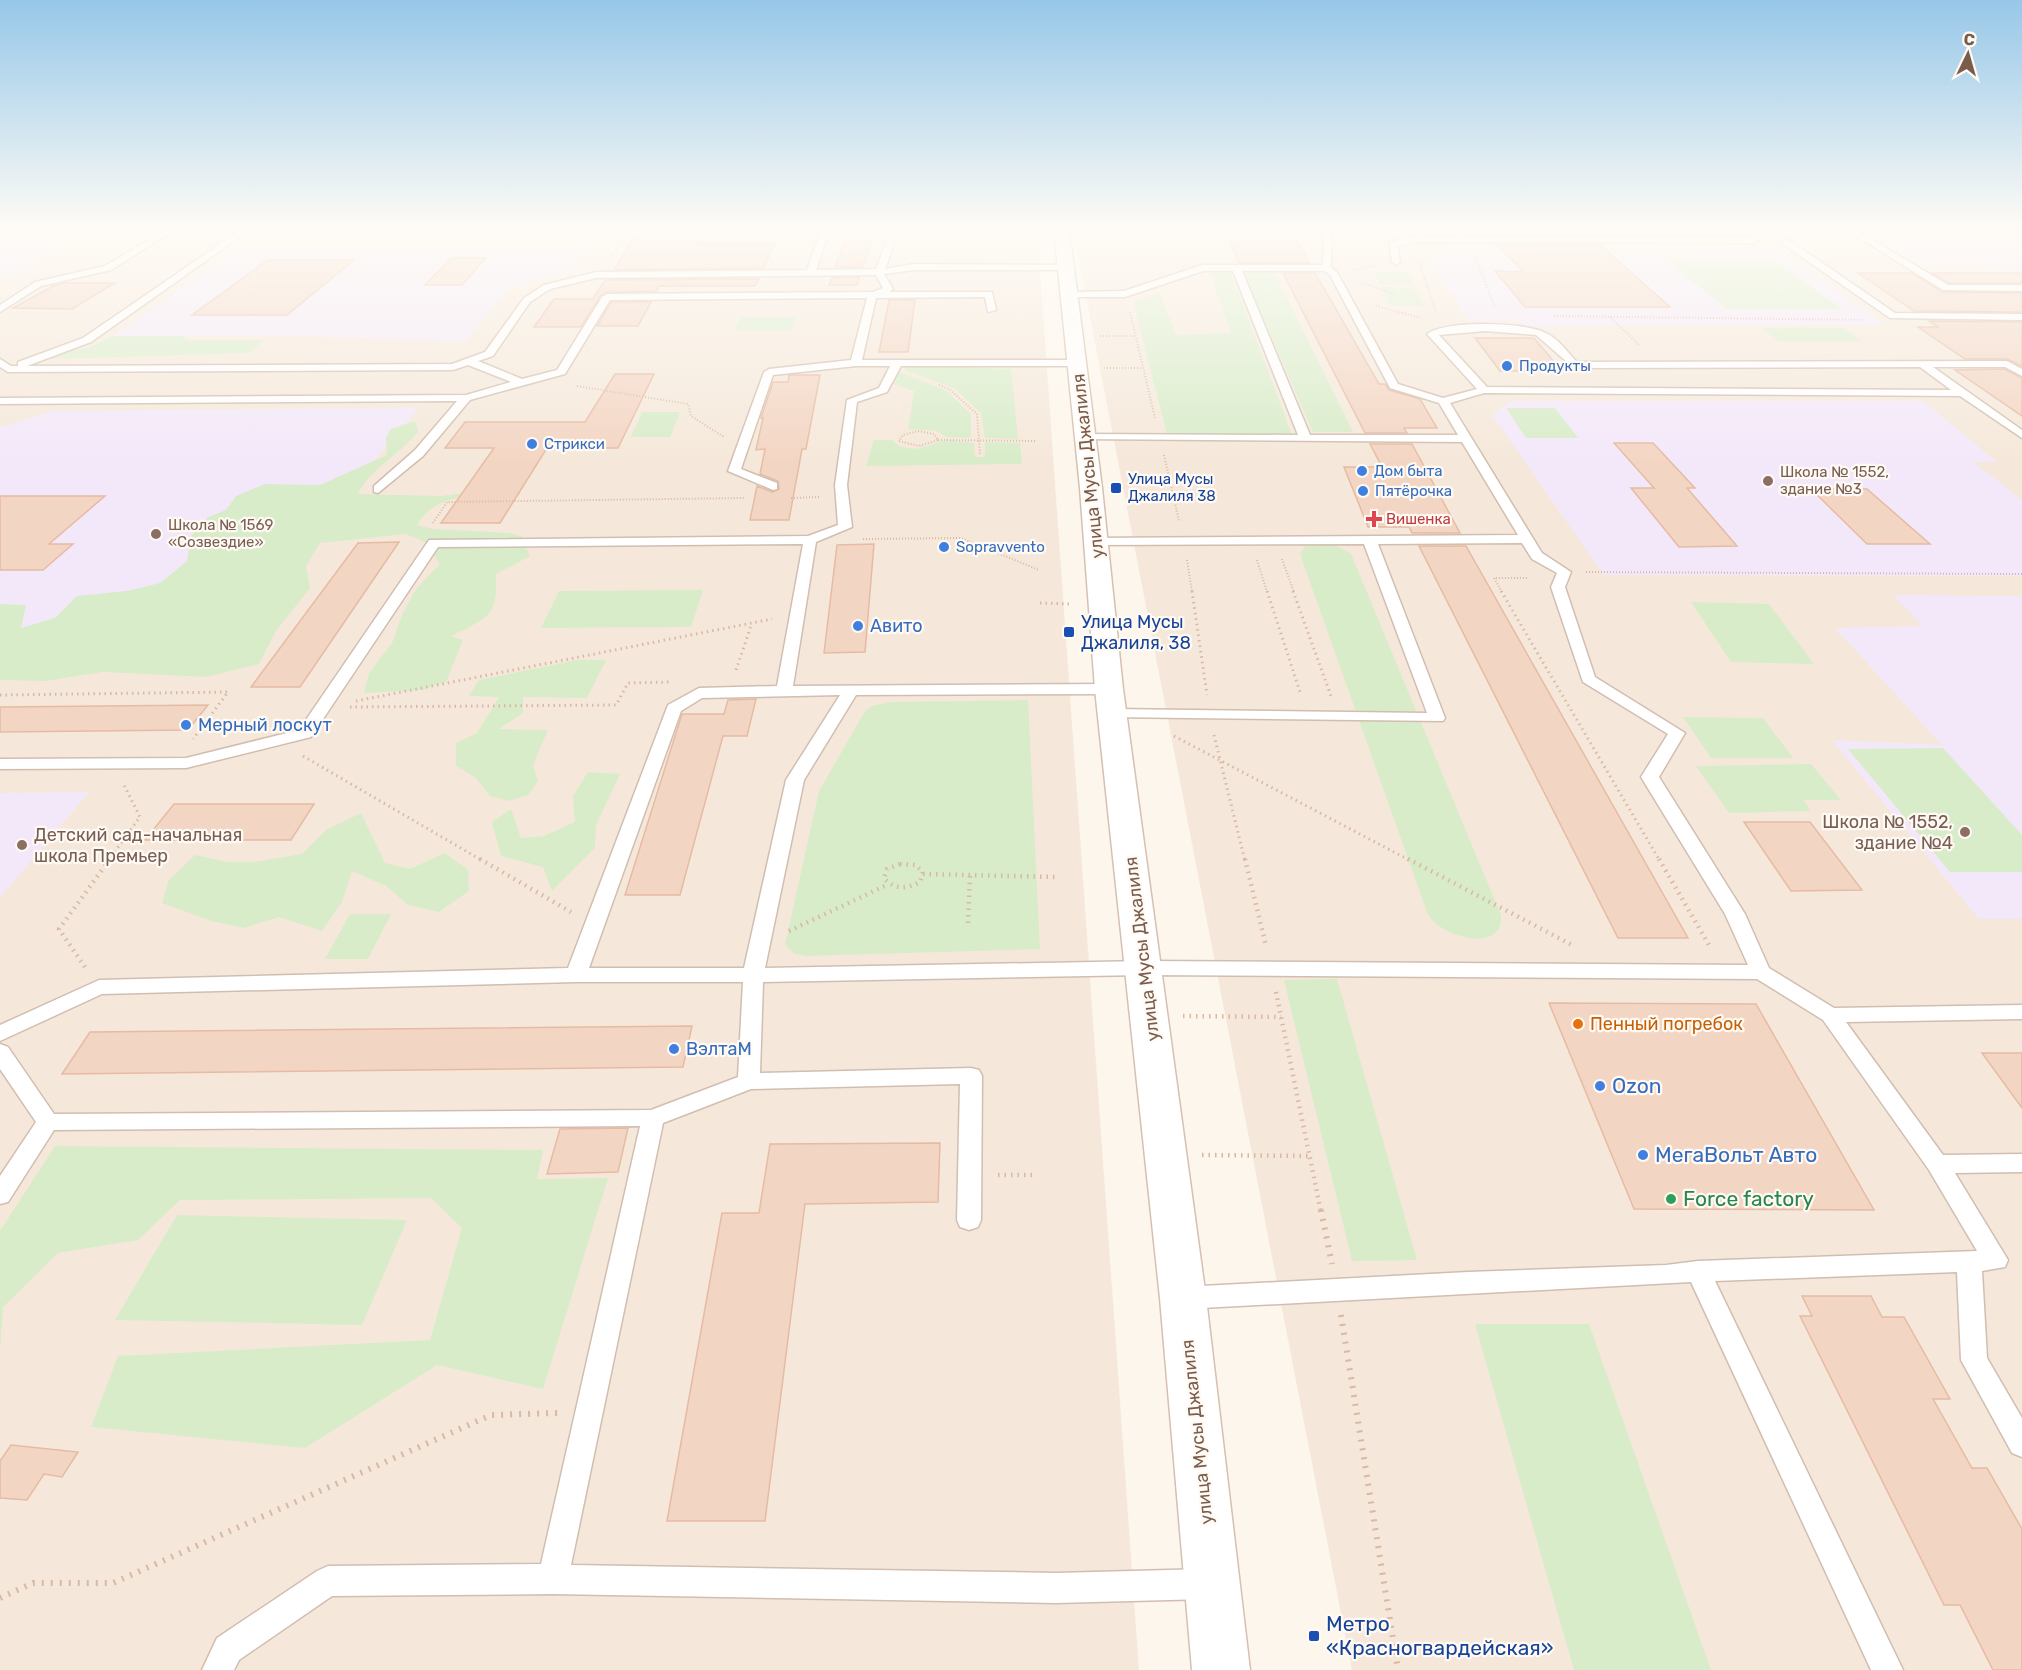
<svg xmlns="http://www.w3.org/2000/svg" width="2022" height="1670" viewBox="0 0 2022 1670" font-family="Rubik,sans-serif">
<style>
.residential{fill:#f5e8da}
.education{fill:#f3e8fa}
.green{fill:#d8ecc9}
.building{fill:#f3d5c3;stroke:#e6bba3;stroke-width:1.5}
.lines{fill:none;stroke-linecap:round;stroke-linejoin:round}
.lane-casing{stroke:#d1beb0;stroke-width:3}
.secondary-casing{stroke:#d6c0b0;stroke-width:3}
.path-far3{stroke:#d9b8a5;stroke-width:2;stroke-dasharray:1 2;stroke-linecap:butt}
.path-far2{stroke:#d9b8a5;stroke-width:3;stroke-dasharray:1.5 4;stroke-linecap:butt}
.path-far1{stroke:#d9b8a5;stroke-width:4.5;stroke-dasharray:1.5 5;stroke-linecap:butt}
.path{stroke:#d9b8a5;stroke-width:6;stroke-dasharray:2 7;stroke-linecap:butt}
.lane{fill:#fff;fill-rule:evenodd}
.secondary{fill:#fff;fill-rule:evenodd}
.shop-dot{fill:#3f7fe0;stroke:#fffaf3;stroke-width:2}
.education-dot{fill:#8d6e63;stroke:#fffaf3;stroke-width:2}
.transit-dot{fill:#1a4fb4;stroke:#fffaf3;stroke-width:2}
.health-dot{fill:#e0444e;stroke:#fffaf3;stroke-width:2}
.food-dot{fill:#e8710a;stroke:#fffaf3;stroke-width:2}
.leisure-dot{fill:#2e9e5b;stroke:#fffaf3;stroke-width:2}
.labels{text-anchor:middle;stroke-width:4.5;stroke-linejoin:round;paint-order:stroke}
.far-shop-label{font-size:15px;fill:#366cbe;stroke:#fffaf3;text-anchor:start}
.far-education-label{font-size:15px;fill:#785e54;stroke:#fffaf3;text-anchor:start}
.far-transit-label{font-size:15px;fill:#164399;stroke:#fffaf3;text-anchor:start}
.far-health-label{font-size:15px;fill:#be3a42;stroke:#fffaf3;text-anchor:start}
.street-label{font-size:18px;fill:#7a5c4d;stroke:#fffaf3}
.transit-label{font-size:18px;fill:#164399;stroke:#fffaf3;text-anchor:start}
.shop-label{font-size:18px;fill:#366cbe;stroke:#fffaf3;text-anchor:start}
.education-label{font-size:18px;fill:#785e54;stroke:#fffaf3;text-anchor:end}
.food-label{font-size:18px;fill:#c56008;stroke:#fffaf3;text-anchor:start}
.near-shop-label{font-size:21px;fill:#366cbe;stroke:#fffaf3;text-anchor:start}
.near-leisure-label{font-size:21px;fill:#27864d;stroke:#fffaf3;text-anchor:start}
.near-transit-label{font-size:21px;fill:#164399;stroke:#fffaf3;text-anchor:start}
</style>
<rect width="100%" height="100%" fill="#fdf6ec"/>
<path class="residential" d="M0 229H1037L1139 1670H0Z
M1073 229H2022V1670H1352Z"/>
<path class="education" d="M0 229H93L0 281Z
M1862 229H2022V279L1989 265 1917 264Z
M598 245 570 270 508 289 465 341 299 336H113L242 246Z
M1778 250 1886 325 1524 326 1520 321 1469 322 1425 253Z
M1511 401H1923L1997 462H1973L2022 500V576L1604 575 1492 415Z
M419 408 220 641 0 643V427L52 411Z
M1893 595 2022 596V919H1979L1832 740 1942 745 1835 628 1923 626Z
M89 792 0 898V793Z"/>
<path class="green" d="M1666 259H1772L1842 309H1726Z
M1243 272H1274L1353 432H1313Z
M1374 272H1407L1415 285H1381Z
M1210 273H1231L1292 435 1167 434 1133 301 1160 293 1176 335 1231 333Z
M1380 287 1414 288 1425 306 1390 305Z
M740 317H795L792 330H735Z
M1762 328H1844L1862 341H1778Z
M113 336H182L188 340H264L249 353 49 359 66 351 87 348Z
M906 365 1011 369 1018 439 985 438 981 413 954 388 905 370Z
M899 372 945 390 971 414V438L946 437 936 431 908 429 914 391 894 384Z
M1506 408H1555L1578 438H1526Z
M642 412H680L670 437H631Z
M415 421 418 432C399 455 371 468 358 494L441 496 465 493V496C445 500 428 506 417 525L433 529 510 533 521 536 530 556 496 574C498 618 488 617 451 636L463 640 446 682 422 690 364 693 369 673 392 643 402 615 416 589 440 564 425 542 406 534 320 543 306 566 310 588 276 631 259 664 206 677 103 672 45 681 0 680V604L26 605 21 628 55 618 77 596 127 591 160 583 187 561 191 536 208 517 226 510 236 496 265 484 320 485 387 455 386 438 391 429Z
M874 440H892C907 455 925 447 941 441 949 439 965 442 974 443L975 457H985V442L1020 443 1022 464 866 466Z
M1332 543 1351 554 1501 915C1504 954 1443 938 1428 915L1300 554 1305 546Z
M703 590 691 627 541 628 559 591Z
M1691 602 1769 604 1814 664 1731 662Z
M577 660H606L587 698 523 697V713L499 729 548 730 533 765 538 781 528 795 509 801 490 796 475 777 456 766V743L477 733 499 697 469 696 479 680Z
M1028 700 1040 949 806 956 795 954 785 945 819 791 865 711 872 706 890 702Z
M1683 717 1763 718 1793 758H1711Z
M1943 748 2022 835V872H1950L1848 749Z
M1811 764 1841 800H1803L1811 811 1729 813 1696 766Z
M588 772 620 774 596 825 595 848 552 891 543 867 501 856 492 822 511 809 521 838 544 836 575 822 573 796Z
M361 813 385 863 410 869 445 853 468 870 469 891 439 912 408 905 386 886 352 871 342 902 322 931 279 917 244 928 211 921 162 903 169 880 195 855 228 862H254L302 854 326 830Z
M350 914H391L368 959H325Z
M1337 979 1417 1260 1352 1261 1284 980Z
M55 1146 543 1150 537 1179 608 1178 543 1389 437 1365 305 1448 91 1427 118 1356 430 1340 462 1228 431 1198 180 1200 138 1240 58 1253 3 1307 0 1351V1231Z
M177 1215 407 1220 362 1325 115 1320Z
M1475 1324H1589L1711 1670H1574Z"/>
<path class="building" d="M850 229H875L863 267H835Z
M1225 229H1290L1309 263H1239Z
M1480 229H1582L1589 235H1486Z
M635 236H703L697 244H775L763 268 614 270Z
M1496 244 1600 245 1670 307H1525L1495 271 1524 272Z
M451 258H486L462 285H425Z
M268 260H354L287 315H192Z
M1283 273H1315L1379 384H1385L1389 390 1420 399 1437 428H1404L1407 433H1365Z
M1858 273H1911L1943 292 2022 293V312L1914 311Z
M1932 273H2022V283H1949Z
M859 277 857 285H829L832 278Z
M759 279 755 286H659L657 291 607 292 600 296 581 327H534L554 299H593L605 280Z
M65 283H115L72 309 13 308 53 286Z
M889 300H915L908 352H879Z
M611 302H651L638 326H597Z
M1929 321 2022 322V366L2007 359H1965L1918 327H1938Z
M1475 338H1534L1562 371H1500Z
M2004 369 2022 378V416L1955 370Z
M615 374H654L618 448H547L500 523H441L494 448H445L465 422H585Z
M789 375H820L806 449H802L789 520H750L757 486 772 492 779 489 778 481 760 474 765 449 756 450 763 418H761L773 382H788Z
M1614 443H1653L1695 488H1687L1737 546 1679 547 1631 488H1654Z
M1370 444H1412L1460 533H1412L1409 527H1368L1344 467H1382Z
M1811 489H1867L1930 544H1867Z
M0 496H105L49 544H73L43 570H0Z
M399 542 300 687H251L358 543Z
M874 544 865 652 824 653 837 545Z
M1419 546H1466L1688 938H1618Z
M756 699 747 736H723L680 895H625L682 714H724L728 700Z
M208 705 188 730 0 732V707Z
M174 804H314L291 840H145Z
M1744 822H1810L1862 890 1791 891Z
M1549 1003 1756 1004 1874 1210 1634 1209Z
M692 1026 683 1067 62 1074 90 1032Z
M1982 1053H2022V1108Z
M628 1128 618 1172 547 1174 560 1129Z
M940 1143 938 1202 805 1204 765 1521H667L722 1213H759L770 1144Z
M1802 1296H1871L1882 1317H1904L1950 1399H1933L1972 1468H1987L2022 1529V1670H1993L1960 1605H1944L1800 1316H1812Z
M11 1445 78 1452 62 1477 44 1474 27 1500 0 1498V1461Z"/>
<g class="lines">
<defs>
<path id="lane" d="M167 229H176L111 270 41 286 0 312V305L35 282 105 266Z
M242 229H251L91 342 27 366 452 364 485 352 524 298 544 285 596 272 807 270 822 229H830L816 270 876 269 891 229H899L885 269 914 264 1069 265V269L1066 270H914L884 274 893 289 889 292H992L996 310 988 312 985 297 876 298 862 360H1077L1082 363 1077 366H901L887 392 857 402 847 485 852 527 816 542 793 686 1109 684 1117 689 1109 694 856 695 804 780 765 968 1145 961 1748 965 1725 914 1641 777 1668 734 1583 682 1551 587 1557 573 1532 559 1522 543 1378 544 1445 718 1443 721 1107 717 1105 714 1113 709 1427 713 1364 544 1095 545 1088 541 1090 538 1518 535 1462 442 1079 439 1077 437 1083 434 1298 435 1233 271H1203L1125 297H1067L1064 296V292L1124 291 1202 265H1323L1324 229H1332L1331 267 1338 274 1398 384 1443 398 1477 389 1427 334C1445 320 1526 322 1546 333 1559 339 1567 352 1577 362L2007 361 2022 369V376L2005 367H1933L2022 430V438L1960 396 1484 393 1450 403 1542 553 1571 572 1565 587 1595 677 1685 733 1659 777 1745 914 1769 968 1834 1008 2022 1005V1019L1846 1022 1943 1155 2022 1154V1172L1955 1173 2008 1260 2005 1267 1982 1271 1987 1358 2022 1418V1457L2012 1453 1961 1360 1957 1272 1715 1281 1903 1670H1871L1691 1282 1183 1309 1174 1305 1170 1298 1174 1291 1183 1287 1468 1272 1666 1265 1698 1261 1977 1251 1929 1170 1823 1020 1757 979 1145 975 763 982 760 1073 971 1068 979 1070 982 1076 981 1220 978 1227 969 1230 960 1227 957 1220 960 1084 751 1089 663 1123 571 1565 1056 1573 1207 1569 1218 1574 1222 1584 1218 1594 1207 1599 1056 1603 553 1594 332 1596 239 1660 234 1670H202L217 1638 317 1571 328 1566 541 1564 640 1126 54 1130 8 1202 0 1204V1176L36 1122 0 1069V1044L8 1047 54 1114 651 1110 738 1077 743 982H576L102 994 0 1041V1025L99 980 568 968 668 705 699 688 777 686 803 544 438 547 311 737 186 768 0 769V759L186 758 299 730 429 540 808 536 838 525 835 485 847 400 879 388 890 366H856L773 375 741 469 777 483V489L773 490 728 471 764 372 769 369 851 360 867 298 610 300 565 374 470 400 423 456 378 493 374 492V486L415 450 457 401 0 404V398L466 395 511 382 468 365 453 370 8 372 0 367V359L11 366H18V362L83 338ZM1242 271H1325L1330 275 1390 388 1439 403 1458 435H1310ZM876 275 883 288 873 292 607 294 602 297 557 370 522 379 478 361 493 356 530 302 550 289 596 278ZM1485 331 1536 335 1574 368 1920 367 1951 390 1487 387 1439 335ZM840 695 786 780 744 968H589L681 711 702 698Z
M1452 229H1460L1466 237H1755L1759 240 1755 243 1415 242 1397 246 1400 262 1396 265 1392 262 1389 242 1415 236 1458 237Z
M1845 229H1854L1948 285H2022V291L1943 290Z
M1783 240H1789L1895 313 2022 314V320L1890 318 1783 244Z"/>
<path id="secondary" d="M1054 229H1069L1102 488 1123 689 1206 1298 1250 1670H1192L1160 1298 1095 689 1080 488Z"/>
</defs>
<use href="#lane" class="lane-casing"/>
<use href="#secondary" class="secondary-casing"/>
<path class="path-far3" d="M1184 229 1193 250
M1123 235 1124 240
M612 255 633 229
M1418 259 1436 312
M1476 259 1495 308
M1354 270 1376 265
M1362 283 1395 294
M1376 306 1421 318
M1130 312 1155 418
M1554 316 1862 320
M1610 317 1639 345
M1100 336H1135
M1104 368H1143
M939 385 949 389 977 414 980 454
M577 386 688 404 691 416 724 437
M918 431 934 434 938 440 919 446 899 441 903 435Z
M938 440 1036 441
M1164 455 1179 521
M791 498 819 497
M433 523 447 502 744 498
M863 539 961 538 1039 570
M1282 559 1294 592
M1187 560 1192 592
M1257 560 1267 592
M1586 572 2022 574
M1502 592 1494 578H1529"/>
<path class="path-far2" d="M1192 591 1207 695
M1267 591 1301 695
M1293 591 1331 696
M1501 591 1660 861
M1040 603 1072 604
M736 670 752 623
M0 695 228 692 193 739
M356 701 772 619
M350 707 616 705 628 683 671 682
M1214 735 1245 861
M1174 736 1411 861
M303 756 483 861
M108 861 140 817 124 785"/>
<path class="path-far1" d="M480 859 571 912
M1245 859 1266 946
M1408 859 1574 946
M1659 859 1709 945
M900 864 915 865 923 872 920 882C907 889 894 890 884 878L887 869Z
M923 874 1055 877
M968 923 970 875
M789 931 889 884
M85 967 59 929 110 859
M1276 992 1321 1212
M1183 1016 1281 1017
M1202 1155 1309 1156
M998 1175H1037"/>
<path class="path" d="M1321 1210 1332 1264
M1341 1315 1398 1670
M0 1598 33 1583H113L491 1415 558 1413"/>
<use href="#lane" class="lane"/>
<use href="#secondary" class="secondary"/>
</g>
<linearGradient id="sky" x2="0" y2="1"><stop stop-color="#97c7e8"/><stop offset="0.49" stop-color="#fefbf6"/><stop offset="1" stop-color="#fefbf6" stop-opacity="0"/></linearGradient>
<rect width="2022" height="463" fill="url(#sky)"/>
<g class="shop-dot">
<circle cx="1507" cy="366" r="6"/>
<circle cx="532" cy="444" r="6"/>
<circle cx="1362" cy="471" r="6"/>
<circle cx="1363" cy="491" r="6"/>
<circle cx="944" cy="547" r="6"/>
<circle cx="858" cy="626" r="6"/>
<circle cx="186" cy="725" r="6"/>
<circle cx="674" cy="1049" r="6"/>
<circle cx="1600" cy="1086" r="6"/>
<circle cx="1643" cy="1155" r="6"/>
</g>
<g class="education-dot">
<circle cx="1768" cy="481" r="6"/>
<circle cx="156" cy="534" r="6"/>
<circle cx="1965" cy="832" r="6"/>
<circle cx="22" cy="845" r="6"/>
</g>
<g class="transit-dot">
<rect x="1110" y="482" width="12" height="12" rx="3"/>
<rect x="1063" y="626" width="12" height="12" rx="3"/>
<rect x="1308" y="1630" width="12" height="12" rx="3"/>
</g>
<path class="health-dot" d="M1371 510h6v6h6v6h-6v6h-6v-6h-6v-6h6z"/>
<circle class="food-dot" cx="1578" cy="1024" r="6"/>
<circle class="leisure-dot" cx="1671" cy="1199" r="6"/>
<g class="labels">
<g class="far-shop-label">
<text x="1519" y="371">Продукты</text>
<text x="544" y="449">Стрикси</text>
<text x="1374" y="476">Дом быта</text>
<text x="1375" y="496">Пятёрочка</text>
<text x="956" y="552">Sopravvento</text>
</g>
<g class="far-education-label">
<text x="1780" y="477">Школа № 1552,<tspan x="1780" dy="17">здание №3</tspan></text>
<text x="168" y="530">Школа № 1569<tspan x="168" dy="17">«Созвездие»</tspan></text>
</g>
<g class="far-transit-label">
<text x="1128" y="484">Улица Мусы<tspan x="1128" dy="17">Джалиля 38</tspan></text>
</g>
<g class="far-health-label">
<text x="1386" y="524">Вишенка</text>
</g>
<g class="street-label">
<text transform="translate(1088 466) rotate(-96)" y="6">улица Мусы Джалиля</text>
<text transform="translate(1142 949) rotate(-97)" y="6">улица Мусы Джалиля</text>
<text transform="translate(1197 1432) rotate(-96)" y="6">улица Мусы Джалиля</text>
</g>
<g class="transit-label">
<text x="1081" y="628">Улица Мусы<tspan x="1081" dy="21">Джалиля, 38</tspan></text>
</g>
<g class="shop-label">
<text x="870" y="632">Авито</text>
<text x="198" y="731">Мерный лоскут</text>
<text x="686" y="1055">ВэлтаМ</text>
</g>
<g class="education-label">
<text x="1953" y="828">Школа № 1552,<tspan x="1953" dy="21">здание №4</tspan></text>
<text x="34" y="841" text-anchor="start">Детский сад-начальная<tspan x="34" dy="21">школа Премьер</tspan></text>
</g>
<g class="food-label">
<text x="1590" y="1030">Пенный погребок</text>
</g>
<g class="near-shop-label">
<text x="1612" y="1093">Ozon</text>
<text x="1655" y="1162">МегаВольт Авто</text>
</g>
<g class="near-leisure-label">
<text x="1683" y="1206">Force factory</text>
</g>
<g class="near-transit-label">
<text x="1326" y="1631">Метро<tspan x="1326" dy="24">«Красногвардейская»</tspan></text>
</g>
</g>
<g transform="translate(1968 54) rotate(5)" stroke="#fffaf3" stroke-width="4.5" paint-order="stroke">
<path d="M0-4.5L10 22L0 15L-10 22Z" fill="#7a5c4d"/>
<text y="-9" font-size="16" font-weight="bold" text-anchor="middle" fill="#7a5c4d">С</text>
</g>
</svg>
